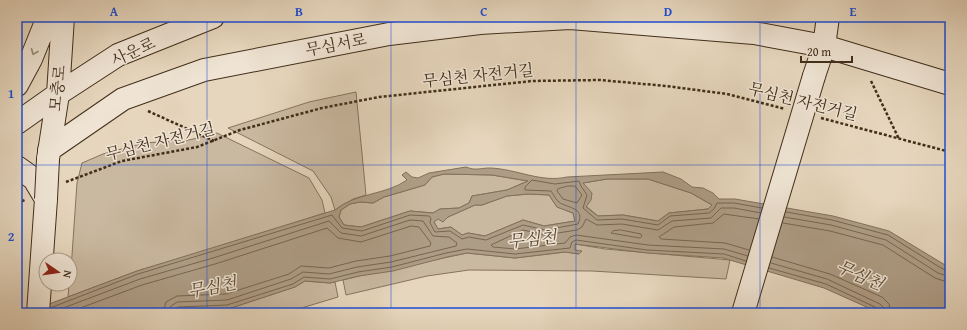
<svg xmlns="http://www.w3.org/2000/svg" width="967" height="330" viewBox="0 0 967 330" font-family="'Gentium Book Plus','Noto Serif KR',serif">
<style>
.green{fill:#cab9a1;stroke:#86745e}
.water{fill:#ae9d86;stroke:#82715b;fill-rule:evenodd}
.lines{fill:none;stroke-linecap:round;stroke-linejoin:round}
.shore{stroke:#786650;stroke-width:1}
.secondary-casing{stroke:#412e1a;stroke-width:24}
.path{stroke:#412e1a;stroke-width:2.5;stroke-dasharray:3 2;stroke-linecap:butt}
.secondary{stroke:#efe4d4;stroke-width:22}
.secondary-bridge-casing{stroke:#412e1a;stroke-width:24;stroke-linecap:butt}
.secondary-bridge{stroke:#efe4d4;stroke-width:22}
.oneway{stroke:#988977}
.grid{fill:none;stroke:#1d4ed8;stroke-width:1;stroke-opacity:0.55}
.labels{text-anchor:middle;stroke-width:3;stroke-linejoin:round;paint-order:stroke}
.street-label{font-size:16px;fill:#412e1a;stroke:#efe4d4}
.water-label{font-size:17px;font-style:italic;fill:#5c4a35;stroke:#efe4d4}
.neatline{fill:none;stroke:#1d4ed8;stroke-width:1.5}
.grid-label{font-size:13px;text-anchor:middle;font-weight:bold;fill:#1d4ed8}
</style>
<rect width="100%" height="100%" fill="#e6d6bd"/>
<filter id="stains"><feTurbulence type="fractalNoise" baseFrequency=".005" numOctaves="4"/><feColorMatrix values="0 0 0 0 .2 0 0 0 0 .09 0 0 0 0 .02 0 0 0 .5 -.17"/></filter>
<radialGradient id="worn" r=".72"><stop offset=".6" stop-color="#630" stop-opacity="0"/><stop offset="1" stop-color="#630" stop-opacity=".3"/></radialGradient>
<path class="green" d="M356 92 366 195 353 199 335 210 331 197 313 171 228 128 309 102Z
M217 133 309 178 322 200 325 213 211 249 137 271 68 297 69 284H70L77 183 82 163 103 154 144 143 189 140Z
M444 174 492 175 528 181 507 190 472 196 469 203 459 208 440 209 433 213 410 211 361 227 344 225 339 217 341 210 350 204 360 202 373 203 384 197 425 185 432 177Z
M607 179H648L691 193 712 205 708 209 669 213 658 221 623 215 598 216 586 206 583 183Z
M528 194 549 195 557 207 573 213 575 221 544 226 523 220 485 236 468 233 462 235 451 227 438 229 434 222 438 218 443 222 448 217 475 205H482L507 196Z
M575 244 605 249 730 260 726 279 592 271 469 270 427 276 346 295 343 280 359 276 467 253 515 258 565 252 579 254 575 250Z
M305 281 330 283 335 282 338 297 285 313H160L196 309H228L295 287Z"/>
<path class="water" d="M466 167C476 171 480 168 490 168 517 169 541 183 567 177L663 172 681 179 692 187 703 188 713 193 719 199H735L833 216 889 231 950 268V313H880L824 288 723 258 647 253 575 244V250L582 251 579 254 565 252 515 258 467 253 447 257 393 271 359 276 330 283 305 281 295 287 228 309H196L160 313H25L137 271 335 210C355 193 386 195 407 180L402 175 406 172 412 177 418 178 429 173ZM444 174 492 175 528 181 507 190 472 196 469 203 459 208 440 209 433 213 410 211 361 227 344 225 339 217 341 210 350 204 360 202 373 203 384 197 425 185 432 177ZM607 179H648L691 193 712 205 708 209 669 213 658 221 623 215 598 216 586 207 591 200 592 193 583 183ZM528 194 549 195 557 207 573 213 575 221 544 226 523 220 485 236 468 233 462 235 451 227 438 229 434 222 438 219 443 222 448 217 475 205H482L507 196Z"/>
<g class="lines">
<path class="shore" d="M568 186H575L582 195 577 203 563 199 557 191 558 189Z
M786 212 832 220 888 235 941 268 950 272
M784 217 831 225 886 240 938 273 950 277
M783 223 830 231 883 245 935 278 950 283
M621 230 641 234 642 236 640 238 611 233 613 231Z
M749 250 725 243 661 239 659 237 674 227 713 223 724 214 759 219
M748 256 724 249 648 245 576 235 570 237 565 243 515 249 493 247 491 245 523 230 545 235 577 230 582 227 586 219 597 225 622 224 658 230 672 221 711 218 721 208H734L761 213
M772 257 830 274 882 297 889 304 891 313
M771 263 827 279 880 304 884 308 885 313
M769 268 826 284 877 308 880 313
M50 308 138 274 332 215 342 228 362 231 410 215 429 216 431 218 430 223 435 232 450 231 462 239 469 237 486 240 523 225 545 230 578 224C586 207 566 208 559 202 556 200 554 195 551 191L525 190V187L532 180 555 184 579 181 581 186 587 195 583 208 597 220 622 219 658 225 670 216 709 213 714 209 717 203H734L762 208
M50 313 140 279 213 258 329 221 341 233 361 236 410 220 423 221 433 236 449 237 457 243 456 246 391 262 357 267 329 274 303 272 291 279 227 300 177 302 171 306 169 313
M67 313 142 285 215 264 327 228 338 238 361 242 411 226 419 227 431 243 430 246 390 256 356 261 329 268 301 266 289 274 226 294 177 296 166 302 163 313
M174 313 175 309 178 307 227 305 293 284 304 277 330 279 358 272 392 267 446 253 467 249 515 254 570 248 572 242 576 240 647 250 724 254 746 261"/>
<defs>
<path id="secondary" d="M814 76 824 46 828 17
M17 85 31 59 48 17
M17 123 58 94 118 55 213 17
M49 150 123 99 204 70 389 34 480 23 570 18 754 33 824 46 950 84
M48 159 58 94 63 17
M17 167 34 179 46 199 38 313"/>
</defs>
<use href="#secondary" class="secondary-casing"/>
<path class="path" d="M871 81 899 139
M148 111 214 141
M821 118 950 152
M66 182 122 161 197 147 240 130 322 108 379 97 532 81 600 80 666 86 727 94 785 109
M17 203 25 200"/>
<use href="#secondary" class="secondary"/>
<defs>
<path id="secondary-bridge" d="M46 199 48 159
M743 313 814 76"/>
</defs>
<use href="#secondary-bridge" class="secondary-bridge-casing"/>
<use href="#secondary-bridge" class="secondary-bridge"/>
</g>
<defs><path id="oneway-chevron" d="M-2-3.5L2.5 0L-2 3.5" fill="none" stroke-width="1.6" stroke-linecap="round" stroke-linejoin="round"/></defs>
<use class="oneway" href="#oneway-chevron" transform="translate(34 52) rotate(112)"/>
<path class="grid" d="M207 17V313M391 17V313M576 17V313M760 17V313M17 165H950"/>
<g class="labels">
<g class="street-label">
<text transform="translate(336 44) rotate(-11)" y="6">무심서로</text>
<text transform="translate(133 51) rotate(-25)" y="6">사운로</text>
<text transform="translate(478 75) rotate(-6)" y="6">무심천 자전거길</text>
<text transform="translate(57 88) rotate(-84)" y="6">모충로</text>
<text transform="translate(803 101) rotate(14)" y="6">무심천 자전거길</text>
<text transform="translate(160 141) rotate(-14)" y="6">무심천 자전거길</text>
</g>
<g class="water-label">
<text transform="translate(532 239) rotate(-6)" y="6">무심천</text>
<text transform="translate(860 275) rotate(24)" y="6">무심천</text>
<text transform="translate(212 287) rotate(-11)" y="6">무심천</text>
</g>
</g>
<rect width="967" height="330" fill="none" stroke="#e6d6bd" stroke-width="44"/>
<g transform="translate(58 272) rotate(103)"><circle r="19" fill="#efe4d4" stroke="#a99b8a"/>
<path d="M0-3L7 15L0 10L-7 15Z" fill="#8f2418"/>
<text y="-6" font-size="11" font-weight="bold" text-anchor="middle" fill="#412e1a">N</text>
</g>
<path d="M801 56v6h51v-6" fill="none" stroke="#412e1a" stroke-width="2"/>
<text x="807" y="56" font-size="12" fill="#412e1a" stroke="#efe4d4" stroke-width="3" paint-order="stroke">20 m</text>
<rect x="22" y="22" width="923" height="286" class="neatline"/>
<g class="grid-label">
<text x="114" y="16">A</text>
<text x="299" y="16">B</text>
<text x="484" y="16">C</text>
<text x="668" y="16">D</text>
<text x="853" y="16">E</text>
<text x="11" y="98">1</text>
<text x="11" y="241">2</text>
</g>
<rect width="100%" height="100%" filter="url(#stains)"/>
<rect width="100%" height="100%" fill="url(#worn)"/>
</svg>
